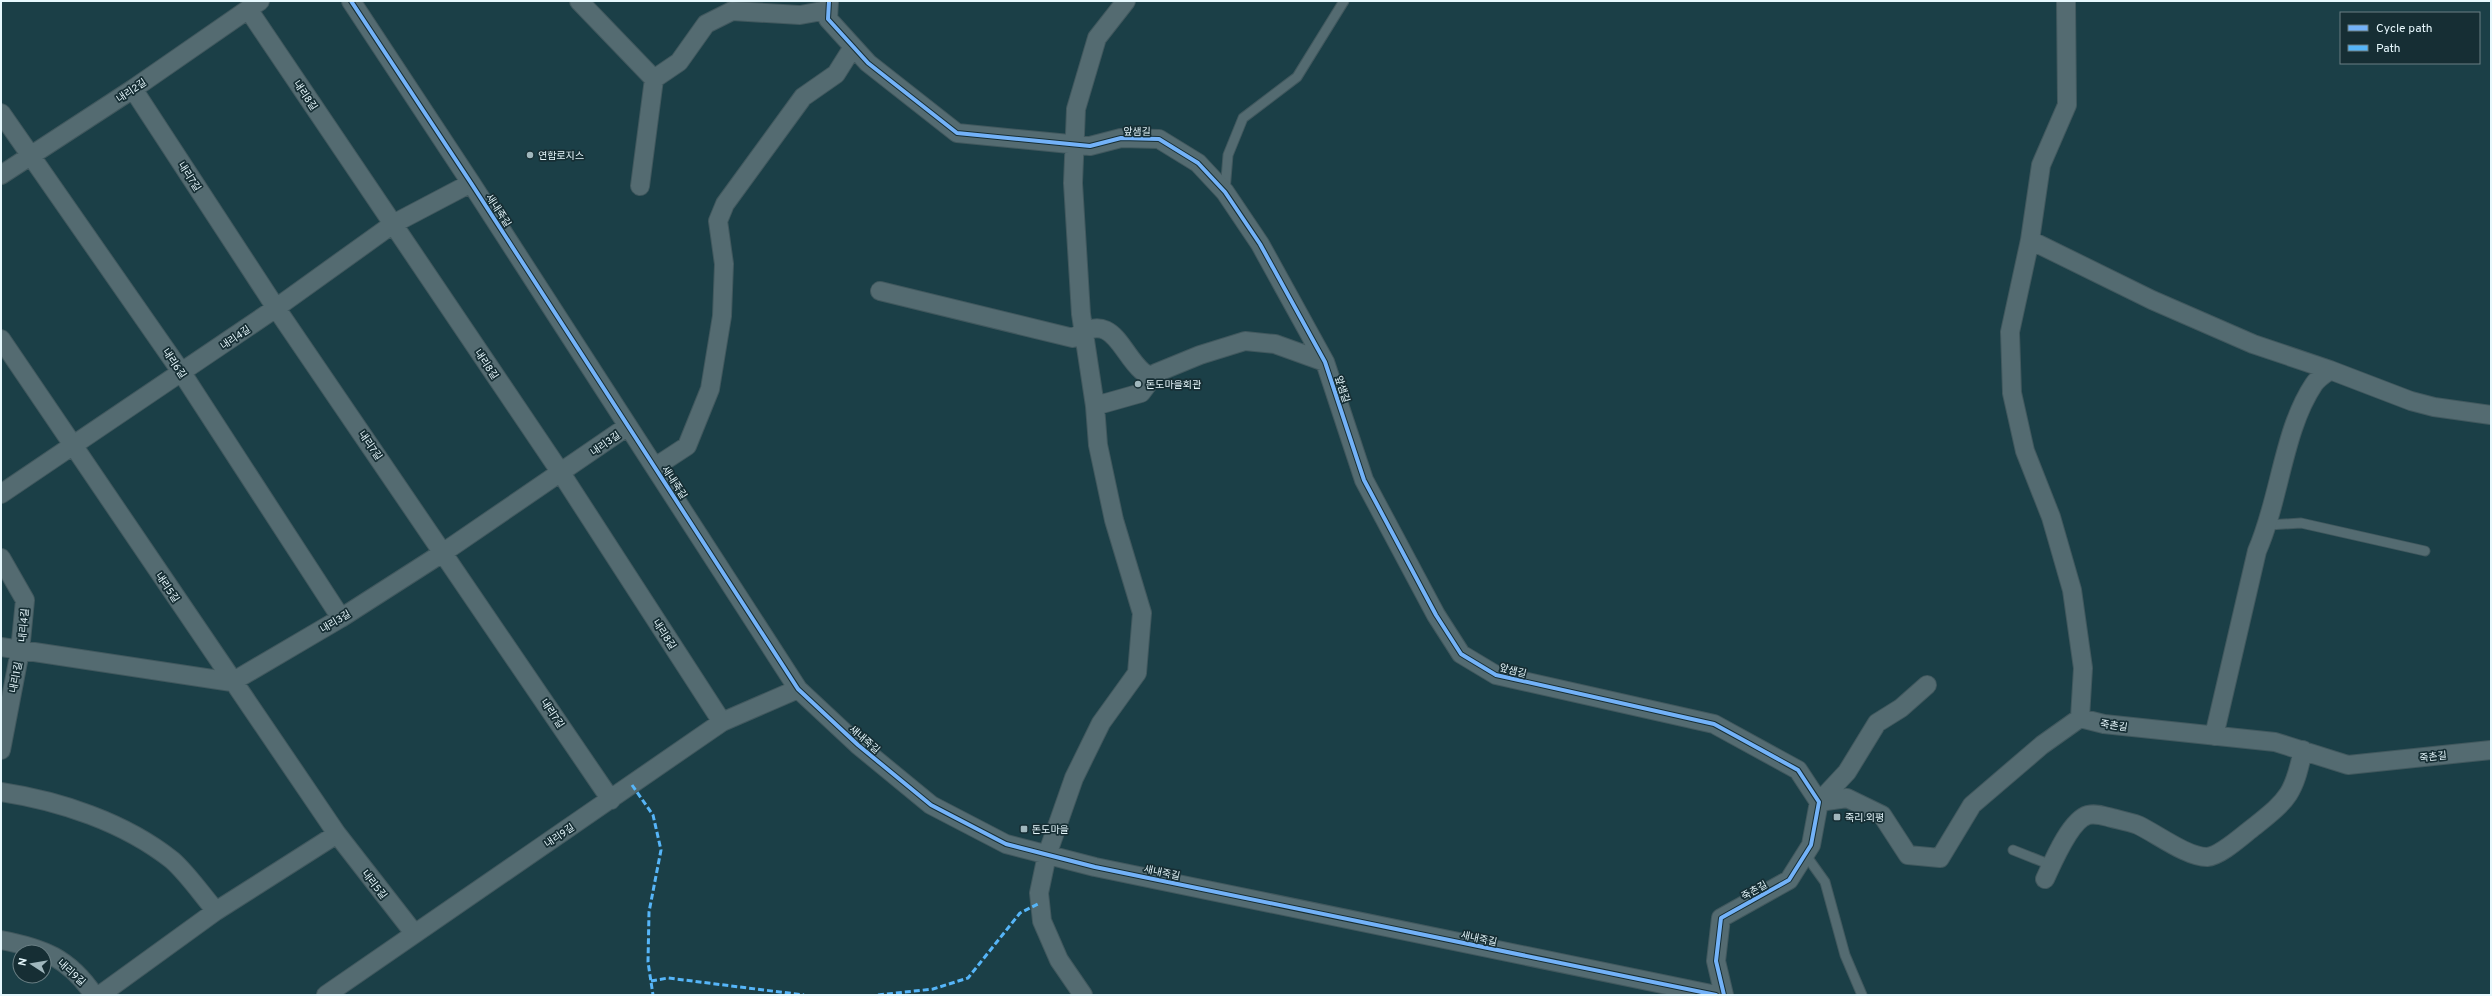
<svg xmlns="http://www.w3.org/2000/svg" width="2492" height="996" viewBox="0 0 2492 996" font-family="Overpass,'Noto Sans KR',sans-serif">
<style>
.lines{fill:none;stroke-linecap:round;stroke-linejoin:round}
.service-casing{stroke:#41585e;stroke-width:11}
.minor-casing{stroke:#41585e;stroke-width:20}
.service{stroke:#546b71;stroke-width:9}
.minor{stroke:#546b71;stroke-width:18}
.quiet{stroke:#56b5f8;stroke-width:3;stroke-dasharray:6 3;stroke-linecap:butt}
.cycleway-casing{stroke:#162e34;stroke-width:6}
.cycleway{stroke:#73b2f8;stroke-width:4}
.poi-dot{fill:#a0b7bd;stroke:#162e34;stroke-width:1.5}
.labels{text-anchor:middle;stroke-width:3.5;stroke-linejoin:round;paint-order:stroke}
.street-label{font-size:10px;fill:#e7f8fd;stroke:#162e34}
.poi-label{font-size:10px;fill:#e7f8fd;stroke:#162e34;text-anchor:start}
</style>
<rect width="100%" height="100%" fill="#1b3f47"/>
<g class="lines">
<defs>
<path id="service" d="M1225 191 1228 155 1243 118 1297 77 1344 1
M2268 525 2301 523 2425 551
M2013 850 2051 865
M1805 854 1825 882 1845 955 1862 995"/>
<path id="minor" d="M351 1 471 183 798 689 858 745 931 805 1006 844 1095 867 1716 995
M579 1 654 79 640 186
M829 1 828 19 868 63 957 133 1090 146 1121 138 1159 139 1198 163 1225 192 1260 244 1325 362 1364 480 1436 615 1461 654 1496 675 1714 724 1798 770 1819 802 1811 845 1789 880 1721 918 1716 961 1724 995
M2066 1 2067 105 2041 165 2030 240 2010 332 2012 393 2025 451 2051 517 2072 590 2083 668 2080 718
M248 9 561 473 722 722
M654 79 679 62 706 24 732 11 800 15 828 10
M133 89 276 308 611 800
M1 113 182 373 341 618
M1 175 133 89 260 1
M2030 240 2152 300 2253 344 2330 370 2411 401 2434 407 2491 415
M880 291 1073 338C1113 309 1120 352 1142 371 1145 374 1150 375 1153 377
M1 339 337 834 414 933
M1095 406 1141 393 1156 373 1200 355 1245 341 1275 344 1325 362
M655 467 687 446 710 389 722 316 724 264 718 221 725 204 803 97 836 74 853 47
M1 494 276 308 393 224 471 183
M1 558 25 600 20 651 1 750
M1 647 232 682 341 618 444 552 628 426
M1927 685 1901 708 1877 723 1847 772 1819 802 1847 798 1882 815 1908 855 1940 858 1972 805 2042 745 2080 718 2104 724 2275 742 2348 765 2491 750
M2214 736 2257 551C2280 499 2283 430 2314 384 2318 378 2325 374 2330 370
M1 792C60 801 124 822 172 860 188 874 202 895 216 911L337 834
M2045 879C2052 864 2070 820 2088 815 2096 813 2104 816 2112 818 2120 820 2130 822 2138 825 2157 834 2187 857 2207 857 2221 856 2244 834 2255 826 2289 799 2294 793 2303 750
M1 940C43 948 69 958 94 995
M100 995 216 911
M326 995 722 722 798 689
M1083 995 1059 960 1042 921 1039 893 1047 855 1074 778 1101 723 1137 673 1142 613 1114 520 1098 445 1095 406 1081 314 1073 183 1076 109 1097 38 1126 1"/>
</defs>
<use href="#service" class="service-casing"/>
<use href="#minor" class="minor-casing"/>
<use href="#service" class="service"/>
<use href="#minor" class="minor"/>
<path class="quiet" d="M632 785 653 815 661 850 649 912 648 962 653 995
M651 981 668 978 804 995
M878 995 933 989 968 978 1020 913 1040 903"/>
<defs>
<path id="cycleway" d="M351 1 471 183 798 689 858 745 931 805 1006 844 1095 867 1716 995
M829 1 828 19 868 63 957 133 1090 146 1121 138 1159 139 1198 163 1225 192 1260 244 1325 362 1364 480 1436 615 1461 654 1496 675 1714 724 1798 770 1819 802 1811 845 1789 880 1721 918 1716 961 1724 995"/>
</defs>
<use href="#cycleway" class="cycleway-casing"/>
<use href="#cycleway" class="cycleway"/>
</g>
<g class="poi-dot">
<circle cx="530" cy="155" r="4"/>
<circle cx="1138" cy="384" r="4"/>
<rect x="1833" y="813" width="8" height="8" rx="2"/>
<rect x="1020" y="825" width="8" height="8" rx="2"/>
</g>
<g class="labels">
<g class="street-label">
<text transform="translate(131 90) rotate(-34)" y="4">내리2길</text>
<text transform="translate(306 95) rotate(56)" y="4">내리8길</text>
<text transform="translate(1137 131) rotate(1)" y="4">앞샘길</text>
<text transform="translate(190 176) rotate(57)" y="4">내리7길</text>
<text transform="translate(499 210) rotate(57)" y="4">새내죽길</text>
<text transform="translate(235 337) rotate(-34)" y="4">내리4길</text>
<text transform="translate(175 363) rotate(56)" y="4">내리6길</text>
<text transform="translate(487 364) rotate(56)" y="4">내리8길</text>
<text transform="translate(1343 389) rotate(72)" y="4">앞샘길</text>
<text transform="translate(605 443) rotate(-35)" y="4">내리3길</text>
<text transform="translate(371 445) rotate(55)" y="4">내리7길</text>
<text transform="translate(675 482) rotate(57)" y="4">새내죽길</text>
<text transform="translate(168 587) rotate(56)" y="4">내리5길</text>
<text transform="translate(335 621) rotate(-31)" y="4">내리3길</text>
<text transform="translate(23 625) rotate(-85)" y="4">내리4길</text>
<text transform="translate(665 634) rotate(57)" y="4">내리8길</text>
<text transform="translate(1513 670) rotate(15)" y="4">앞샘길</text>
<text transform="translate(15 677) rotate(-79)" y="4">내리1길</text>
<text transform="translate(553 713) rotate(56)" y="4">내리7길</text>
<text transform="translate(2114 725) rotate(8)" y="4">죽촌길</text>
<text transform="translate(865 739) rotate(41)" y="4">새내죽길</text>
<text transform="translate(2433 756) rotate(-6)" y="4">죽촌길</text>
<text transform="translate(559 835) rotate(-34)" y="4">내리9길</text>
<text transform="translate(1162 872) rotate(12)" y="4">새내죽길</text>
<text transform="translate(375 884) rotate(52)" y="4">내리5길</text>
<text transform="translate(1754 890) rotate(-29)" y="4">죽촌길</text>
<text transform="translate(1479 938) rotate(12)" y="4">새내죽길</text>
<text transform="translate(72 972) rotate(43)" y="4">내리9길</text>
</g>
<g class="poi-label">
<text x="538" y="159">연합로지스</text>
<text x="1146" y="388">돈도마을회관</text>
<text x="1845" y="821">죽리.외평</text>
<text x="1032" y="833">돈도마을</text>
</g>
</g>
<rect width="2492" height="996" fill="none" stroke="#e7f8fd" stroke-width="4"/>
<rect x="2340" y="12" width="140" height="52" fill="#162e34" stroke="#6a7f84"/>
<rect x="2348" y="25" width="20" height="6" fill="#73b2f8" stroke="#6a7f84"/>
<text x="2376" y="32" font-size="12" fill="#e7f8fd">Cycle path</text>
<rect x="2348" y="45" width="20" height="6" fill="#56b5f8" stroke="#6a7f84"/>
<text x="2376" y="52" font-size="12" fill="#e7f8fd">Path</text>
<g transform="translate(32 964) rotate(282)"><circle r="19" fill="#162e34" stroke="#6a7f84"/>
<path d="M0-3L7 15L0 10L-7 15Z" fill="#a0b7bd"/>
<text y="-6" font-size="11" font-weight="bold" text-anchor="middle" fill="#e7f8fd">N</text>
</g>
</svg>
